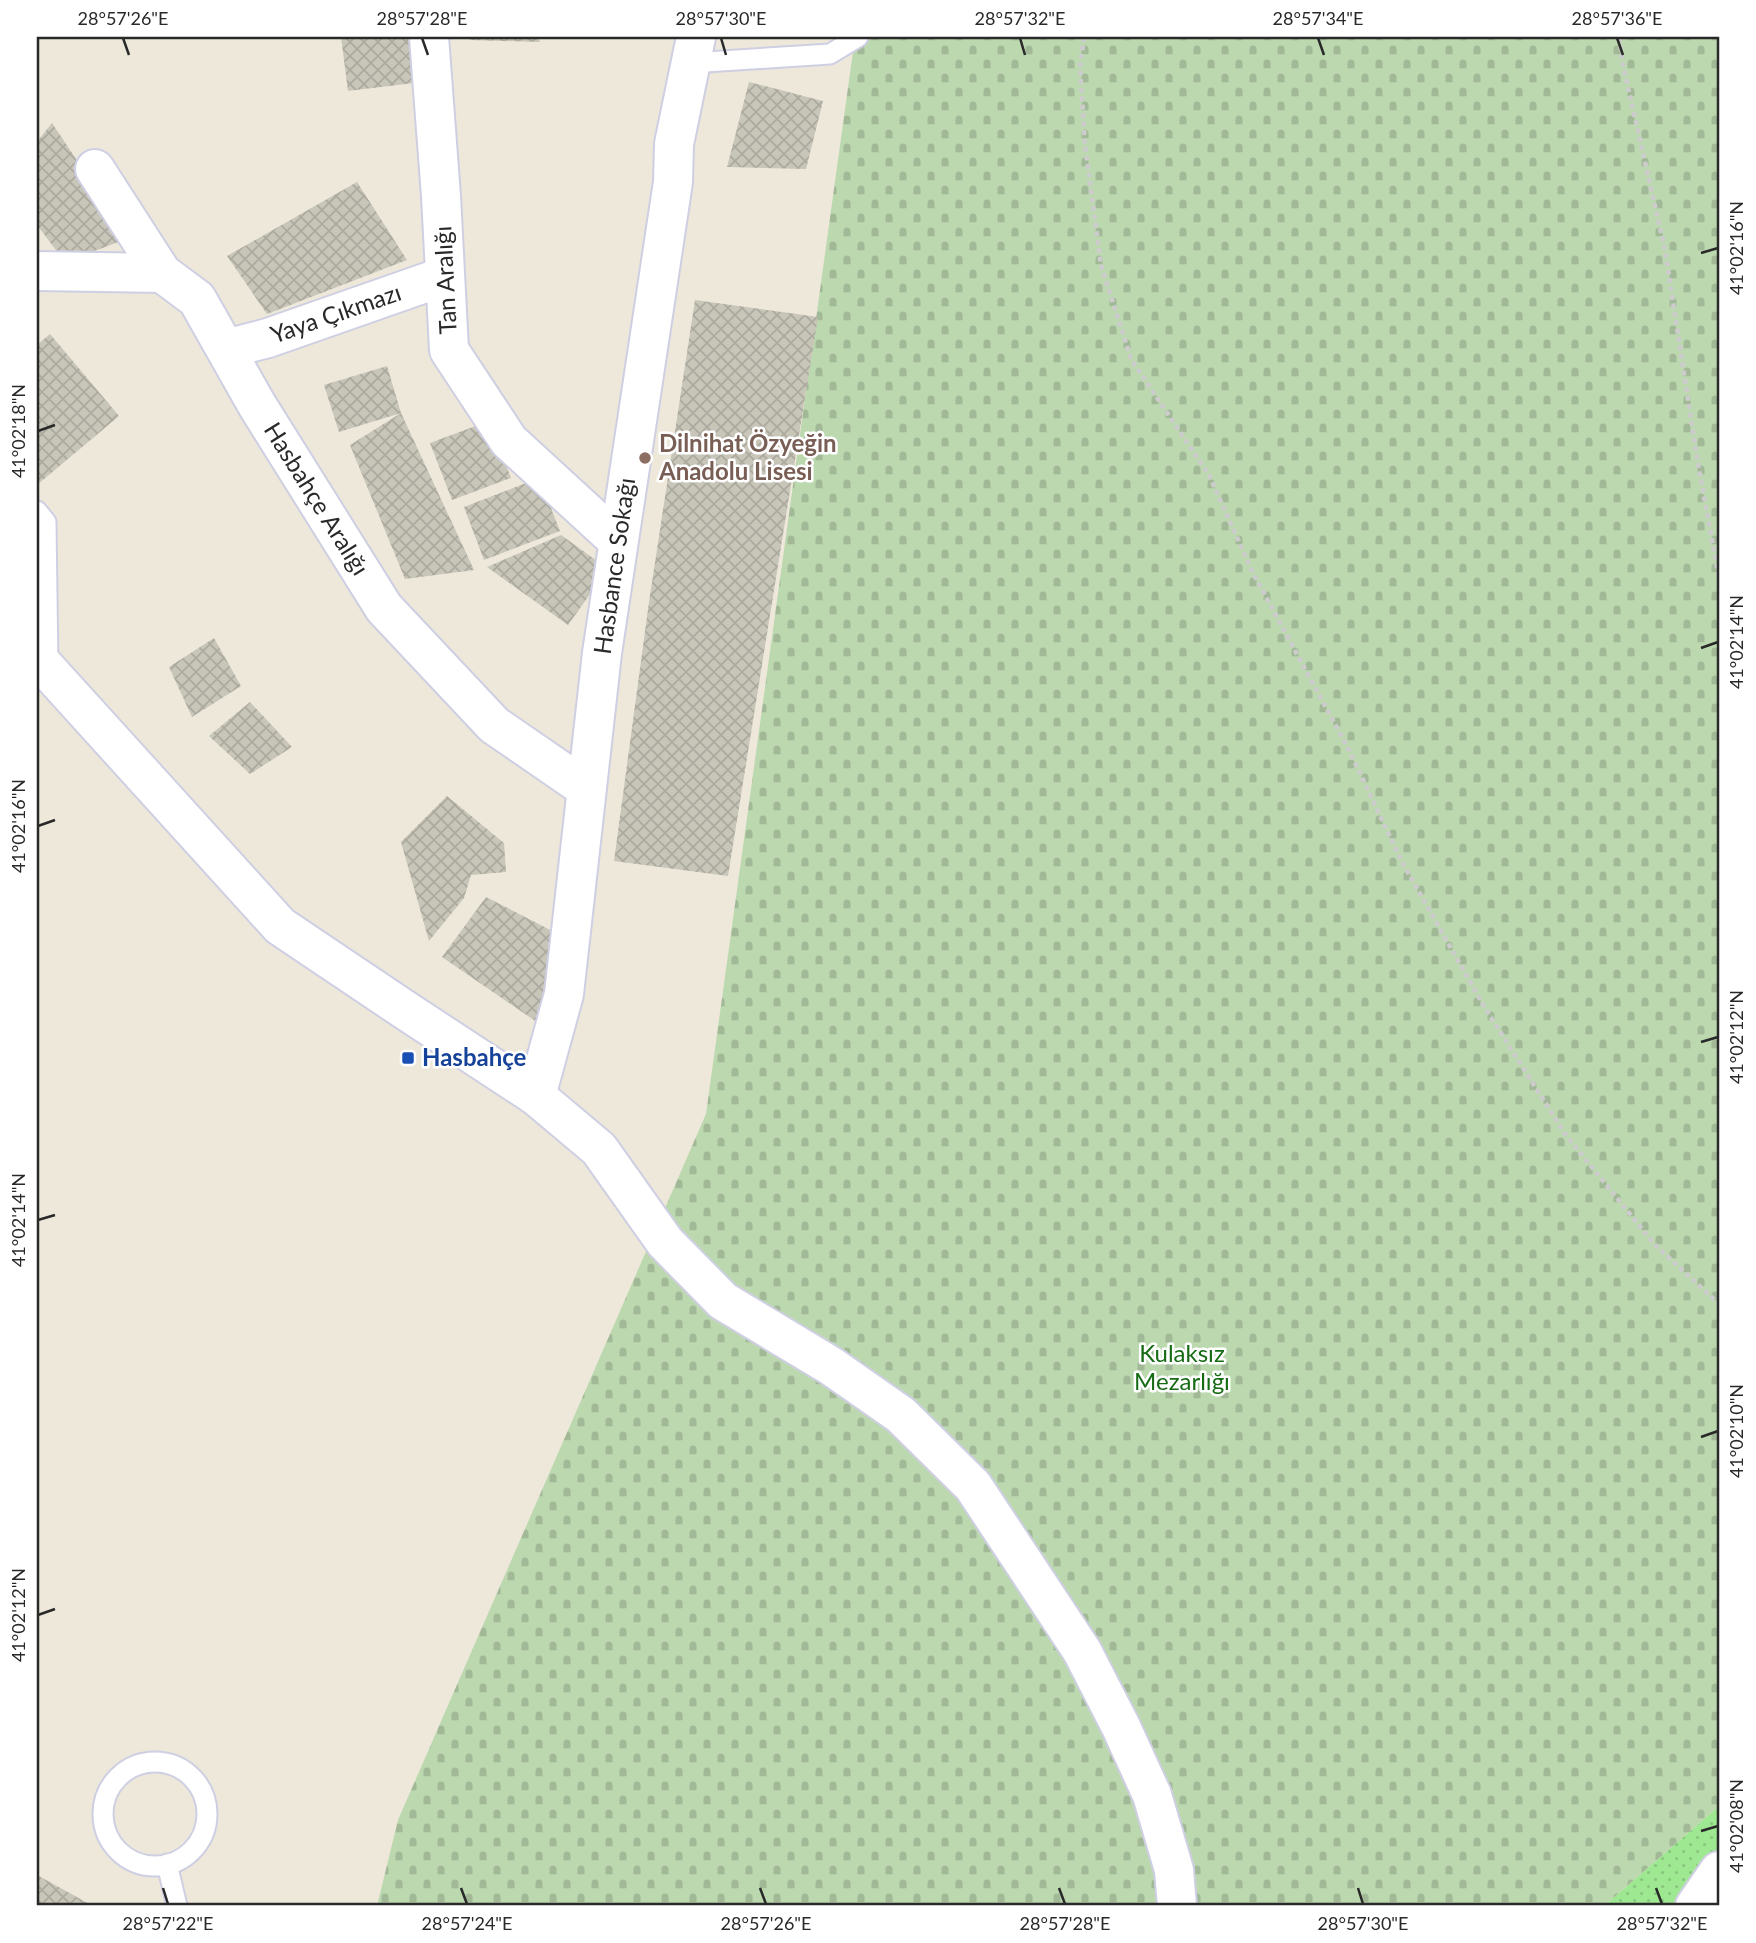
<svg xmlns="http://www.w3.org/2000/svg" width="1756" height="1943" viewBox="0 0 1756 1943" font-family="Lato,sans-serif">
<style>
.grass{fill:url(#grass-dots)}
.cemetery{fill:url(#cemetery-stones)}
.building{fill:url(#building-cross-hatch)}
.lines{fill:none;stroke-linecap:round;stroke-linejoin:round}
.lane-casing{stroke:#cfcfe3;stroke-width:23}
.street-casing{stroke:#cfcfe3;stroke-width:42}
.secondary-casing{stroke:#cfcfe3;stroke-width:42}
.path{stroke:#ccc;stroke-width:4.5;stroke-dasharray:5 3.5;stroke-linecap:butt}
.lane{stroke:#fff;stroke-width:19}
.street{stroke:#fff;stroke-width:38}
.secondary{stroke:#fff;stroke-width:38}
.ticks{fill:none;stroke:#292929;stroke-width:2.5}
.education-dot{fill:#8d6e63;stroke:#fff;stroke-width:2.5}
.transit-dot{fill:#1a4fb4;stroke:#fff;stroke-width:2.5}
.labels{text-anchor:middle;stroke-width:5;stroke-linejoin:round;paint-order:stroke}
.street-label{font-size:24px;fill:#292929;stroke:#fff}
.education-label{font-size:24px;font-weight:bold;fill:#785e54;stroke:#fff;text-anchor:start}
.transit-label{font-size:24px;font-weight:bold;fill:#164399;stroke:#fff;text-anchor:start}
.park-label{font-size:24px;fill:#166b14;stroke:#fff}
.neatline{fill:none;stroke:#292929;stroke-width:2.5}
.ticks-label{font-size:18px;text-anchor:middle;fill:#292929}
</style>
<defs>
<pattern id="grass-dots" width="8" height="8" patternUnits="userSpaceOnUse" patternTransform="scale(1.75)"><rect width="8" height="8" fill="#9fe892"/><path d="M2 2h.1M6 6h.1" fill="none" stroke="#89c77e" stroke-width="1.8" stroke-linecap="round"/></pattern>
<pattern id="cemetery-stones" width="16" height="16" patternUnits="userSpaceOnUse" patternTransform="scale(1.75)"><rect width="16" height="16" fill="#bcd8af"/><path d="M2 7V4a2 2 0 0 1 4 0v3zM10 15v-3a2 2 0 0 1 4 0v3z" fill="#a2b997"/></pattern>
<pattern id="building-cross-hatch" width="8" height="8" patternUnits="userSpaceOnUse" patternTransform="scale(1.75)"><rect width="8" height="8" fill="#c8c5b9"/><path d="M0 0l8 8M0 8l8-8" fill="none" stroke="#aca99f"/></pattern>
</defs>
<rect width="100%" height="100%" fill="#ede8da"/>
<path class="grass" d="M1719 1806V1906H1604Z"/>
<path class="cemetery" d="M855 37H1719V1806L1604 1906H377L398 1820 706 1114Z"/>
<path class="building" d="M341 37H408L414 83 348 91Z
M469 37H538L540 42 470 40Z
M749 82 823 101 806 169 727 167Z
M52 123 129 238 65 262 37 225V142Z
M357 182 407 260 267 314 227 256Z
M695 300 818 317 728 876 614 861 649 602Z
M50 334 119 416 37 485V345Z
M387 366 401 413 474 570 405 579 350 445 401 413 339 432 324 385Z
M489 421 511 478 452 500 430 443Z
M539 478 560 531 484 560 464 507Z
M561 535 608 569 568 625 487 567Z
M214 638 241 686 192 717 169 667Z
M250 702 292 747 250 774 209 736Z
M447 796 504 843 506 872 471 875 464 898 429 941 401 842Z
M486 897 560 935 544 1027 442 957Z
M37 1875 93 1906H37Z"/>
<g class="lines">
<defs>
<path id="lane" d="M690 63 830 54 858 37
M37 511 46 522 48 668
M103 1814a52 52 0 1 1 104 0a52 52 0 1 1-104 0Z
M167 1864 177 1906"/>
<path id="street" d="M429 37 441 196 449 350 509 441 618 541
M95 169 162 273 197 299 257 405 384 608 494 725 587 789
M37 271 162 273
M226 349 268 338 445 276
M536 1096 564 994 602 653 673 182 674 144 696 37"/>
<path id="secondary" d="M37 658 280 926 405 1010 536 1096 599 1149 665 1242 723 1301 831 1366 901 1415 973 1486 1082 1651 1121 1727 1152 1795 1174 1870 1177 1906
M1695 1906 1719 1871"/>
</defs>
<use href="#lane" class="lane-casing"/>
<use href="#street" class="street-casing"/>
<use href="#secondary" class="secondary-casing"/>
<path class="path" d="M1084 37 1080 66 1085 145 1101 265 1131 359 1209 475 1253 573 1349 750 1402 862 1485 1008 1565 1134 1655 1245 1719 1304
M1619 37 1623 65 1665 250 1698 464 1719 578"/>
<use href="#lane" class="lane"/>
<use href="#street" class="street"/>
<use href="#secondary" class="secondary"/>
</g>
<path class="ticks" d="M123 38 129 55M422 38 428 55M721 38 726 55M1020 38 1025 55M1318 38 1324 55M1617 38 1623 55M1701 253 1718 248M38 431 55 425M1701 648 1718 642M38 826 55 820M1701 1042 1718 1037M38 1220 55 1215M1701 1437 1718 1431M38 1615 55 1609M1701 1831 1718 1826M163 1888 168 1904M461 1888 467 1904M760 1888 766 1904M1059 1888 1065 1904M1358 1888 1363 1904M1656 1888 1662 1904"/>
<circle class="education-dot" cx="645" cy="458" r="7"/>
<rect class="transit-dot" x="401" y="1051" width="14" height="14" rx="3.5"/>
<g class="labels">
<g class="street-label">
<text transform="translate(446 280) rotate(-93)" y="8">Tan Aralığı</text>
<text transform="translate(336 314) rotate(-19)" y="8">Yaya Çıkmazı</text>
<text transform="translate(316 499) rotate(58)" y="8">Hasbahçe Aralığı</text>
<text transform="translate(615 566) rotate(-82)" y="8">Hasbance Sokağı</text>
</g>
<g class="education-label">
<text x="659" y="452">Dilnihat Özyeğin<tspan x="659" dy="28">Anadolu Lisesi</tspan></text>
</g>
<g class="transit-label">
<text x="422" y="1066">Hasbahçe</text>
</g>
<g class="park-label">
<text x="1182" y="1362">Kulaksız<tspan x="1182" dy="28">Mezarlığı</tspan></text>
</g>
</g>
<rect width="1756" height="1943" fill="none" stroke="#ffffff" stroke-width="77"/>
<rect x="38" y="38" width="1680" height="1866" class="neatline"/>
<g class="ticks-label">
<text x="123" y="25">28°57'26"E</text>
<text x="422" y="25">28°57'28"E</text>
<text x="721" y="25">28°57'30"E</text>
<text x="1020" y="25">28°57'32"E</text>
<text x="1318" y="25">28°57'34"E</text>
<text x="1617" y="25">28°57'36"E</text>
<text transform="translate(1737 248) rotate(-90)" y="6">41°02'16"N</text>
<text transform="translate(19 431) rotate(-90)" y="6">41°02'18"N</text>
<text transform="translate(1737 642) rotate(-90)" y="6">41°02'14"N</text>
<text transform="translate(19 826) rotate(-90)" y="6">41°02'16"N</text>
<text transform="translate(1737 1037) rotate(-90)" y="6">41°02'12"N</text>
<text transform="translate(19 1220) rotate(-90)" y="6">41°02'14"N</text>
<text transform="translate(1737 1431) rotate(-90)" y="6">41°02'10"N</text>
<text transform="translate(19 1615) rotate(-90)" y="6">41°02'12"N</text>
<text transform="translate(1737 1826) rotate(-90)" y="6">41°02'08"N</text>
<text x="168" y="1930">28°57'22"E</text>
<text x="467" y="1930">28°57'24"E</text>
<text x="766" y="1930">28°57'26"E</text>
<text x="1065" y="1930">28°57'28"E</text>
<text x="1363" y="1930">28°57'30"E</text>
<text x="1662" y="1930">28°57'32"E</text>
</g>
</svg>
